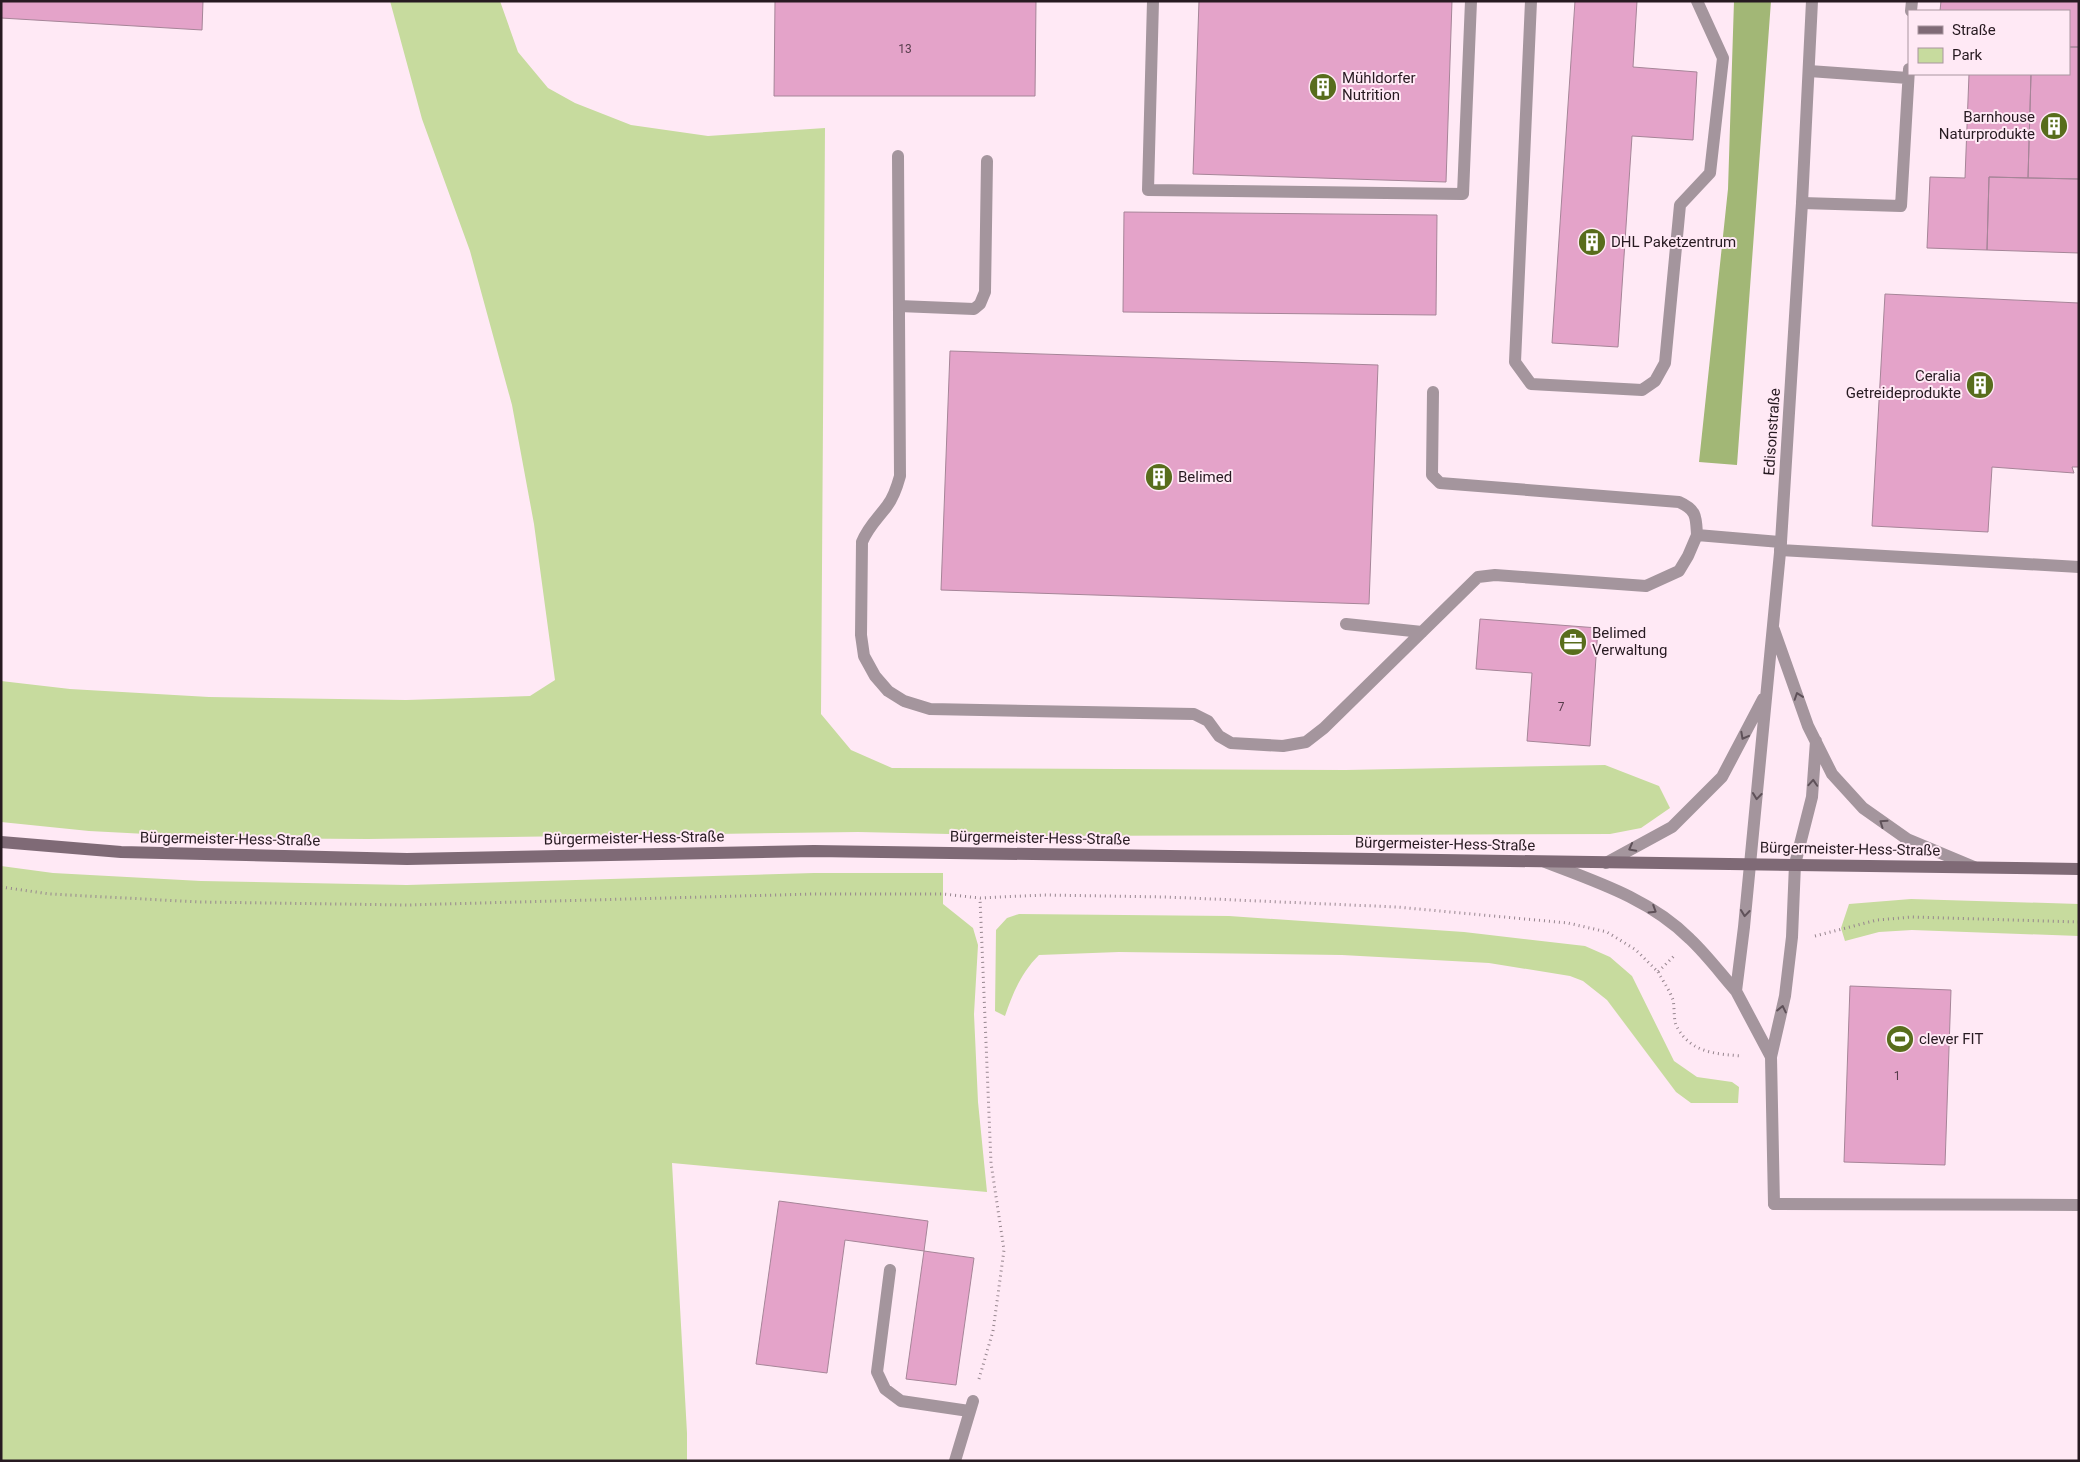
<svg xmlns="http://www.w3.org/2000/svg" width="2080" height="1462" viewBox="0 0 2080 1462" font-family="Roboto,sans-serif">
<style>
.green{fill:#c7db9e}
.forest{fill:#a2b776}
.building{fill:#e4a3c9;stroke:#a68598}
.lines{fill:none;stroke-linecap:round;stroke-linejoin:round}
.path{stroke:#96858e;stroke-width:3;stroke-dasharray:1 4;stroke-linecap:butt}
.service{stroke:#a4959d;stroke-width:12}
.minor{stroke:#a4959d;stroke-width:12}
.secondary{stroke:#7f6a76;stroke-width:12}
.oneway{stroke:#5f5159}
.labels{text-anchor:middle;stroke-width:4;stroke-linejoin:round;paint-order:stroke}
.number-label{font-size:12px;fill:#563c4b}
.poi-label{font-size:15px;fill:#271a21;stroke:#ffe9f5;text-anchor:start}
.street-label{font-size:15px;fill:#271a21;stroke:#ffe9f5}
</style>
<rect width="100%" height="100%" fill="#ffe9f5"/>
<path class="green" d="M390 1H500L518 52 548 88 575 103 631 125 708 136 825 128 821 714 851 750 892 768 1346 770 1605 765 1659 786 1670 808 1641 828 1610 834 1039 836 858 832 368 839 223 838 89 831 1 822V681L70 689 209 697 406 700 530 696 555 680 534 524 512 405 470 251 422 119Z
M1 866 53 873 201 881 407 885 814 873H943V904L973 928 978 945 974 1014 978 1102 987 1192 672 1163 687 1433V1461H1Z
M1911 899 2079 904V936L1912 930 1879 932 1845 941 1841 928 1849 904Z
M1019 914 1229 916 1464 932 1585 946 1610 957 1632 976 1674 1061 1697 1077 1732 1082 1739 1087 1738 1103H1691L1676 1092 1607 1000 1583 981 1570 976 1489 963 1342 955 1119 952 1039 955C1021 973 1013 993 1005 1016L995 1011 996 930 1007 918Z"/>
<path class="forest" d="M1734 1H1771L1737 465 1699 462 1728 189Z"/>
<path class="building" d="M1 1H203L202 30 1 18Z
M775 1H1036L1035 96H774Z
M1199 1H1452L1446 182 1193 174Z
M1575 1H1637L1633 67 1697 72 1693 140 1632 136 1618 347 1552 343Z
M1941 1H2079V47H2069V11H1940Z
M2069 47H2079V179L2028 178 2031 74H2069Z
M1969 74H2031L2028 178 1989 177 1987 250 1927 248 1930 177 1965 178Z
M1989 177 2079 179V253L1987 250Z
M1124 212 1437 215 1436 315 1123 312Z
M1885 294 2079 303V467H2072L2074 473 1992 467 1988 532 1872 526Z
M950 351 1378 365 1369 604 941 590Z
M1480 619 1598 628 1590 746 1527 741 1532 673 1476 669Z
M1850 986 1951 990 1945 1165 1844 1162Z
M779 1201 928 1221 924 1251 845 1240 827 1373 756 1364Z
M924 1251 974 1258 956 1385 906 1379Z"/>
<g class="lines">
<path class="path" d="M1 887 50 894 200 902 407 905 814 894H943L980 898 1044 895 1166 897 1397 907 1568 923 1607 932 1636 950 1658 972 1674 956
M1815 936 1877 920 1912 917 2079 922
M1658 972C1663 981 1670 991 1673 1000 1675 1009 1673 1020 1677 1027 1691 1053 1716 1054 1742 1056
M979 1379 993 1331 1004 1250 991 1163 980 898"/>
<path class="service" d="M1153 1 1148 190 1463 194 1471 1
M1531 1 1515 362 1531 384 1642 390 1655 381 1665 363 1680 205 1710 173 1723 58 1697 1
M1911 11 1912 1
M1809 71 1908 78
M898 156 900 476C897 487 894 497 887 506 878 518 868 527 862 542L861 635 864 656 875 676 888 691 904 701 930 709 1194 714 1208 721 1219 736 1231 743 1283 746 1306 742 1324 728 1478 577 1495 575 1646 586 1679 571 1688 556 1697 535
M1802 203 1901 206 1909 69
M899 306 974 309 980 304 985 292 987 161
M1433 392 1432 475 1440 483 1679 502C1697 510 1696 517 1697 535L1781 542
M1780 550 2079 567
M1346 624 1422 632
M1774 1204 2079 1205
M890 1270 877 1372 885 1389 901 1401 969 1411"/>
<path class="minor" d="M1774 630 1808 726 1832 774 1863 808 1907 839 1974 867
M1545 862C1597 882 1650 899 1690 939 1707 955 1721 974 1736 991
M1606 863 1672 827 1722 777 1763 699
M1771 1057 1736 991 1744 927 1781 542 1802 203 1812 1
M1774 1204 1771 1057 1785 996 1792 937 1795 864 1812 797 1816 741
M955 1461 973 1401"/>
<path class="secondary" d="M1 842 121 852 407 859 814 851 2079 869"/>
</g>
<defs><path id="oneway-chevron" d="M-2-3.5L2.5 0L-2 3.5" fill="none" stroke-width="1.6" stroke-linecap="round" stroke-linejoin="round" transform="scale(1.25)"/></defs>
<g class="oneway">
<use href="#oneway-chevron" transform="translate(1798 696) rotate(-109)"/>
<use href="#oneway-chevron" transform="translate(1744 736) rotate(118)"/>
<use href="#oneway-chevron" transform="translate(1813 783) rotate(-86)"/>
<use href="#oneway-chevron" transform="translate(1757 796) rotate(96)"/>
<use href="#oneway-chevron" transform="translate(1883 823) rotate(-145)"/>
<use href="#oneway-chevron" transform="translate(1632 848) rotate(152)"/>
<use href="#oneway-chevron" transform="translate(1653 910) rotate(32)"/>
<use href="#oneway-chevron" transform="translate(1745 913) rotate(96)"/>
<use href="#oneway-chevron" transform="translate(1782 1009) rotate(-78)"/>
</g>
<defs>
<symbol id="building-disc" viewBox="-11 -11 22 22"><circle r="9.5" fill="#586d1c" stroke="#ffe9f5"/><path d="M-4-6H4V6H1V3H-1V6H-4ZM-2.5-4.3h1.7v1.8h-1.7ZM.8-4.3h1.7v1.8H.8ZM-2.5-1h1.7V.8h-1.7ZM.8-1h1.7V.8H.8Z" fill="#fff"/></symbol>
<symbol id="office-disc" viewBox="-11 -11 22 22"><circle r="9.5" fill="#586d1c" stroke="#ffe9f5"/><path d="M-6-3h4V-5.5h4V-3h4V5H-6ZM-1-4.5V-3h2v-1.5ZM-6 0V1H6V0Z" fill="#fff"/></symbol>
<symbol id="stadium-disc" viewBox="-11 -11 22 22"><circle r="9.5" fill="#586d1c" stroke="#ffe9f5"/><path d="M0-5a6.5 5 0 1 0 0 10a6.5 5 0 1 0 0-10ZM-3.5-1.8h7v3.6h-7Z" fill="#fff"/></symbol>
</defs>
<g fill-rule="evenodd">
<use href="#building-disc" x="1307" y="71" width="32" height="32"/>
<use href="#building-disc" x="2038" y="110" width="32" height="32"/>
<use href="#building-disc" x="1576" y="226" width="32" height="32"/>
<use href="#building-disc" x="1964" y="369" width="32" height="32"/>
<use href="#building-disc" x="1143" y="461" width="32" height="32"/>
<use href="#office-disc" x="1557" y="626" width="32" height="32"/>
<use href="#stadium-disc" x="1884" y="1023" width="32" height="32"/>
</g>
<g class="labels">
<g class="number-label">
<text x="905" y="53">13</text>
<text x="1561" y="711">7</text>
<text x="1897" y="1080">1</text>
</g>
<g class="poi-label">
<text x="1342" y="83">Mühldorfer<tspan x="1342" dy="17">Nutrition</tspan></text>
<text x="2035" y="122" text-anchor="end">Barnhouse<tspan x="2035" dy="17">Naturprodukte</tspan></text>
<text x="1611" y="247">DHL Paketzentrum</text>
<text x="1961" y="381" text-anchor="end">Ceralia<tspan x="1961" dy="17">Getreideprodukte</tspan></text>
<text x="1178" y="482">Belimed</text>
<text x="1592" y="638">Belimed<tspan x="1592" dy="17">Verwaltung</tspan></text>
<text x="1919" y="1044">clever FIT</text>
</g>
<g class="street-label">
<text transform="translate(1772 432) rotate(-86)" y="5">Edisonstraße</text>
<text transform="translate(634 838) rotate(-1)" y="5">Bürgermeister-Hess-Straße</text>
<text transform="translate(1040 838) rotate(1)" y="5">Bürgermeister-Hess-Straße</text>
<text transform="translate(230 839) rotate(1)" y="5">Bürgermeister-Hess-Straße</text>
<text transform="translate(1445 844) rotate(1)" y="5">Bürgermeister-Hess-Straße</text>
<text transform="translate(1850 849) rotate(1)" y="5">Bürgermeister-Hess-Straße</text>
</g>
</g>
<rect width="2080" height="1462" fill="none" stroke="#271a21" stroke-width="5"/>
<rect x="1908" y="10" width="162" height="65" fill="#ffe9f5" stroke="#a996a0"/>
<rect x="1918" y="26" width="25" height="8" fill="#7f6a76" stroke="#a996a0"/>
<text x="1952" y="35" font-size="15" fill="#271a21">Straße</text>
<rect x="1918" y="48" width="25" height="15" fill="#c7db9e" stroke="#a996a0"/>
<text x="1952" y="60" font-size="15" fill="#271a21">Park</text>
</svg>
